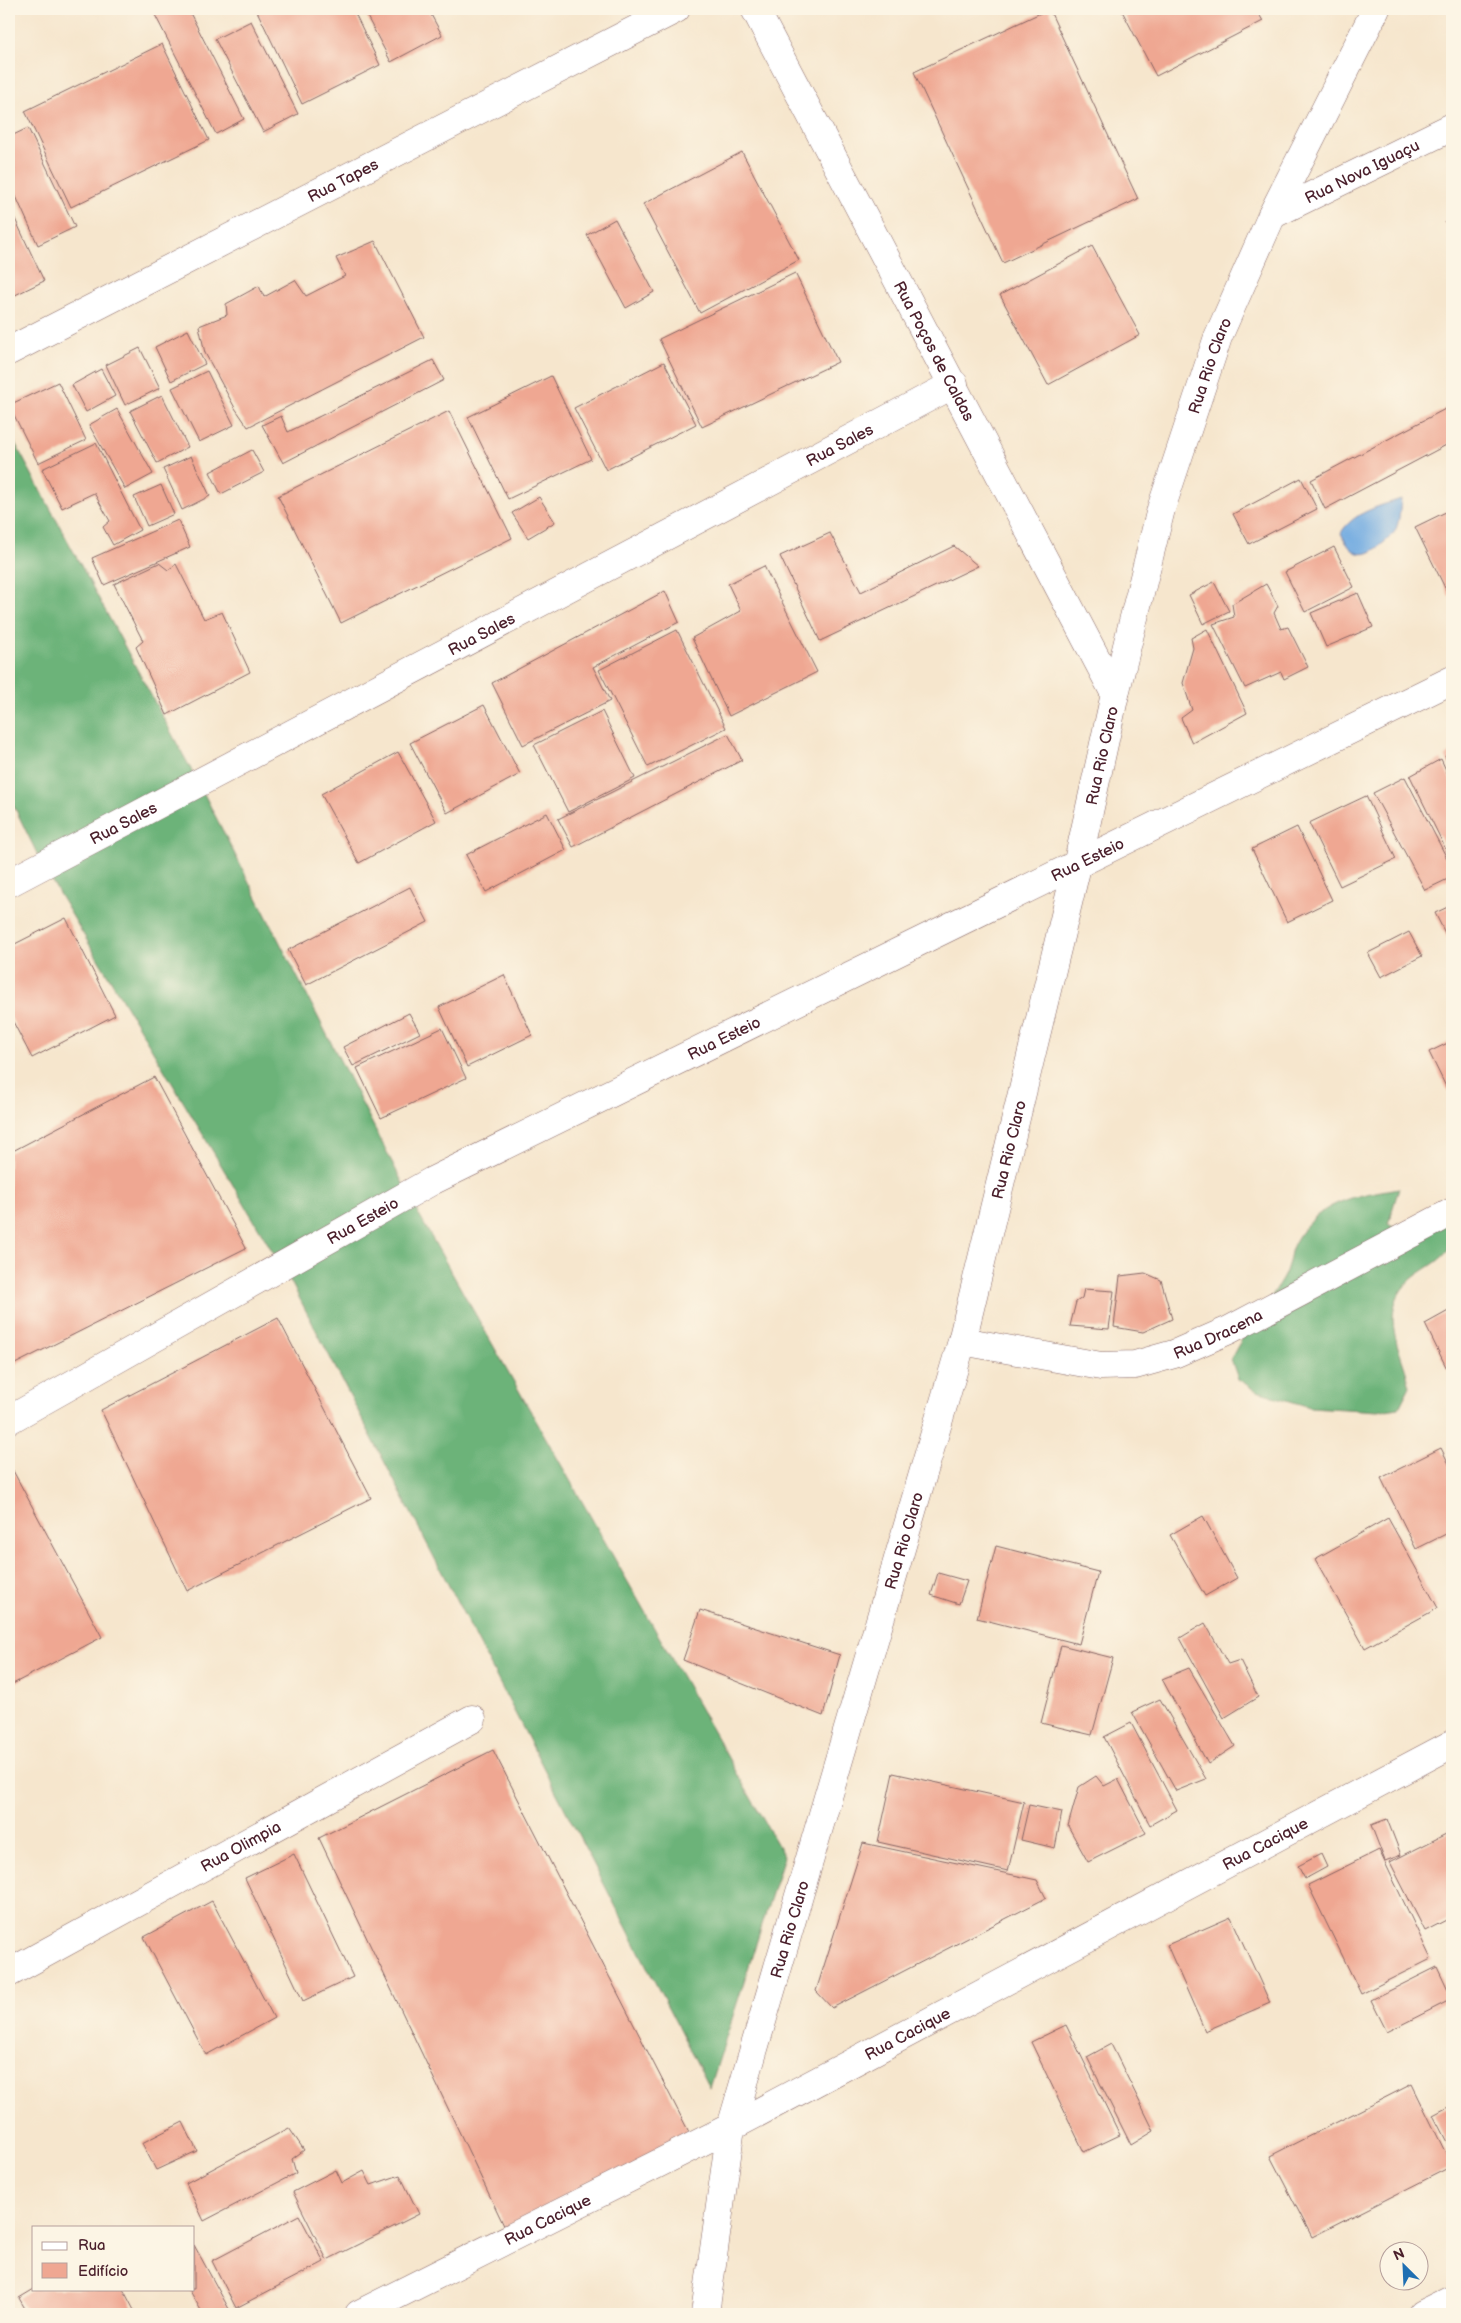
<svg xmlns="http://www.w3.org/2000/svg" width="1461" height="2323" viewBox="0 0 1461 2323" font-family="'Balsamiq Sans',sans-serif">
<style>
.forest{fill:#6cb379;stroke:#5b6952}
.water{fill:#71aae1;stroke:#5e6486}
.building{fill:#efa792}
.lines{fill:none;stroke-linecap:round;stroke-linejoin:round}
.street-casing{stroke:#866564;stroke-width:29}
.secondary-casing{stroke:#866564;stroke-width:29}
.street{stroke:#fff;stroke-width:28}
.secondary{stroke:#fff;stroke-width:28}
.labels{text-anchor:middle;stroke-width:5;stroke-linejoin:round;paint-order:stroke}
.street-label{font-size:16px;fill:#4a1f2b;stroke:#fcf5e5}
</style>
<rect width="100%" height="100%" fill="#fcf5e5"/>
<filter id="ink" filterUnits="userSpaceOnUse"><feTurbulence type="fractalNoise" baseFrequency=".02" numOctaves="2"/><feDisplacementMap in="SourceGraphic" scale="10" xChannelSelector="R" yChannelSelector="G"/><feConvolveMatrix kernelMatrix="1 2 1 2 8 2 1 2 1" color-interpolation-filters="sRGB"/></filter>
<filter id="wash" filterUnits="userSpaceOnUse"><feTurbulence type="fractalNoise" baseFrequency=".0096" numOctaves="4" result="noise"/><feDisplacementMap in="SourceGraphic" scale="20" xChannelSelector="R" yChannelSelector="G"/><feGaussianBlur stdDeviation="1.12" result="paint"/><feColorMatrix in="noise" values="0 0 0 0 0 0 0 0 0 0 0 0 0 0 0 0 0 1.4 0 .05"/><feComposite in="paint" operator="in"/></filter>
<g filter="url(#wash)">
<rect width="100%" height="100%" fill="#f6e6cd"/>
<path class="forest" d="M9 432 200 786 420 1217 784 1856 710 2088 292 1284 45 870 9 796Z
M1399 1188 1388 1224 1408 1236 1452 1218C1452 1226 1454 1235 1452 1242 1444 1271 1394 1270 1393 1318 1393 1341 1405 1364 1410 1386L1399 1408 1378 1411 1310 1407 1257 1391 1238 1379 1231 1359C1244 1332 1260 1315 1275 1291 1279 1284 1285 1276 1287 1268 1290 1261 1290 1252 1293 1246 1314 1202 1356 1195 1399 1188Z"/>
<path class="water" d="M1401 499C1400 508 1400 518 1397 526 1395 534 1388 539 1382 544 1363 561 1351 555 1341 533 1353 512 1380 506 1401 499Z"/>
<g id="blocks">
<path class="building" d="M152 9H188L244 119 216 134Z
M256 9H353L380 65 302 104Z
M363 9H428L442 35 391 62Z
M1049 9 1138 199 1003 263 914 72Z
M1121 9H1256L1263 21 1156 76Z
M251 21 298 114 263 132 215 39Z
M162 44 209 140 71 207 25 111Z
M28 128 75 227 38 245 9 181V137Z
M742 152 799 260 700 313 643 204Z
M9 206 44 281 9 298Z
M1452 218V237L1445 222Z
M615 219 654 292 626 308 587 235Z
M375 241 424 337 248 427 235 408 205 353 199 326 227 315 226 304 259 286 264 297 295 280 306 296 345 276 336 258Z
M1092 246 1140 335 1048 385 1000 295Z
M795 273 838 362 702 427 659 339Z
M188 330 205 364 171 381 155 347Z
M140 348 160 388 125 405 106 365Z
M433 360 444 380 283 463 262 425 281 416 288 432Z
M664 362 696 424 606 470 574 408Z
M101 369 115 396 86 412 72 385Z
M207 371 234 425 199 442 172 388Z
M551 376 591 459 508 499 468 417Z
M58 382 86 440 38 463 9 405Z
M162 395 188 447 157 463 130 411Z
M1447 408 1452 417V442L1325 509 1311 480Z
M117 409 153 474 125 489 89 425Z
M449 411 512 538 341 623 278 496Z
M96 443 140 530 113 545 103 527 110 521 94 493 62 508 42 469Z
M252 450 264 472 221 494 210 472Z
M191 456 210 496 182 510 163 469Z
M1301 478 1317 509 1249 544 1233 514Z
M161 485 174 514 147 526 134 497Z
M539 497 555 522 528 538 512 513Z
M1452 509V594L1449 596 1415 527Z
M178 520 190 547 104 585 92 558Z
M830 533 861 592 954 546 978 566 820 641 780 556Z
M1334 547 1354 587 1305 612 1285 572Z
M159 563 168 570 176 564 204 619 222 612 250 672 167 715 136 647 143 641 114 584Z
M764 566 817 672 729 716 692 638 741 611 728 584Z
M1214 582 1229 611 1203 624 1189 595Z
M1266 584 1278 606 1274 613 1281 629 1288 627 1308 667 1284 679 1281 672 1245 688 1213 624 1234 617 1232 604Z
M665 591 679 622 593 667 610 701 523 745 492 683Z
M1358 593 1373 627 1326 647 1311 613Z
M1207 629 1247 713 1192 743 1181 718 1192 710 1183 683 1193 648 1191 638Z
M677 630 726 728 648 767 599 670Z
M484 705 520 774 447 813 410 743Z
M602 711 635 778 568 812 534 745Z
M728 734 742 760 573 847 558 819Z
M398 752 436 821 359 863 321 794Z
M1452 752V770L1445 756Z
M1441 759 1452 783V862L1410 776Z
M1405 777 1452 868V877L1425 890 1373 793Z
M1366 796 1396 859 1340 886 1309 823Z
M547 813 566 850 486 892 466 855Z
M1297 827 1332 900 1287 922 1252 849Z
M410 887 428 922 306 985 288 950Z
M1452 905V937L1448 939 1435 913Z
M66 918 115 1015 32 1058 9 1014V947Z
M1409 932 1422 956 1381 977 1368 953Z
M504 975 532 1035 467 1067 439 1007Z
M409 1013 420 1033 353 1066 343 1047Z
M442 1028 466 1078 381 1118 357 1068Z
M1452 1041V1099L1429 1052Z
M154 1077 246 1248 9 1367V1153Z
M1145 1273 1161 1280 1172 1319 1143 1332 1114 1327 1120 1276Z
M1084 1289 1114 1291 1109 1329 1070 1326 1076 1302 1082 1298Z
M1452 1309V1379L1425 1324Z
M278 1318 371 1498 187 1591 101 1410Z
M1441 1448 1452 1470V1531L1416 1549 1381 1478Z
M10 1465 102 1637 9 1686V1466Z
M1203 1516 1237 1578 1205 1596 1170 1535Z
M1388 1518 1438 1608 1365 1648 1315 1559Z
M996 1546 1098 1572 1079 1644 977 1618Z
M938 1573 967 1581 959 1604 931 1595Z
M700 1610 840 1655 823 1716 683 1660Z
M1205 1623 1228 1664 1240 1660 1258 1697 1224 1718 1180 1638Z
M1061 1645 1113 1658 1092 1735 1041 1723Z
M1189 1668 1235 1746 1208 1764 1162 1679Z
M1160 1699 1206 1779 1176 1791 1132 1712Z
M1131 1723 1177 1810 1150 1825 1104 1737Z
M493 1750 692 2138 508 2234 319 1838Z
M893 1773 1024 1802 1008 1871 878 1842Z
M1096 1776 1104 1786 1118 1779 1146 1833 1088 1862 1068 1826 1079 1787Z
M1029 1805 1062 1812 1055 1848 1021 1840Z
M1387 1819 1401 1855 1385 1861 1371 1825Z
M1452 1831V1917L1425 1931 1390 1862Z
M863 1843 1037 1880 1046 1898 832 2008 816 1991Z
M1379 1850 1431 1959 1361 1994 1308 1885Z
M294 1854 353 1977 303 2001 245 1878Z
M1321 1854 1327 1867 1305 1879 1298 1866Z
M212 1901 274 2018 206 2055 144 1937Z
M1231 1917 1270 2003 1205 2031 1167 1945Z
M1437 1967 1452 1999 1387 2032 1371 2000Z
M1066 2025 1120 2135 1084 2152 1031 2042Z
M1111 2044 1154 2131 1131 2145 1087 2057Z
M1412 2084 1452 2166 1312 2237 1270 2156Z
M1452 2105V2152L1433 2115Z
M183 2122 197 2151 156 2170 142 2143Z
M289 2128 304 2150 292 2159 296 2173 204 2221 186 2183Z
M336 2170 342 2183 364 2171 371 2185 400 2175 419 2214 327 2260 293 2192Z
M299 2215 324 2262 236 2308 212 2261Z
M194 2245 229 2309 219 2314H203L189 2289H194Z
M34 2289H123L136 2314H28L19 2298Z"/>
</g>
</g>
<g filter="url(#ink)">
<use href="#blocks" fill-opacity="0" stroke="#866564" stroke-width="1"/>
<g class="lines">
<defs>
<g id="street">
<path id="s1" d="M755 9 1115 694"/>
<path id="s2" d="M1272 215 1452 127"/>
<path id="s3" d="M9 351 676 9"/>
<path id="s4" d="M9 883 954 384"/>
<path id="s5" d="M962 1341 1101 1366 1135 1365 1174 1354 1229 1330 1452 1212"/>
<path id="s6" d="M9 1420 432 1181 1452 680"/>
<path id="s7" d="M9 1973 472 1719"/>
<path id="s8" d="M359 2314 731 2127 1452 1744"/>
<path id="s9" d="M705 2314 731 2127 962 1341 1077 866 1115 694 1161 509 1218 337 1272 215 1376 9"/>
</g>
<path id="secondary" d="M1422 2314 1452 2299"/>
</defs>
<use href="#street" class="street-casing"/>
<use href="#secondary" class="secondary-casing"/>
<use href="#street" class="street"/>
<use href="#secondary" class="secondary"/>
</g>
</g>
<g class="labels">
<g class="street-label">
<text dy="6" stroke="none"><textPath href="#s2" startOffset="100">Rua Nova Iguaçu</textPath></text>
<text dy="6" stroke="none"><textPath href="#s3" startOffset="375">Rua Tapes</textPath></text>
<text dy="6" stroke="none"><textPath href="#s1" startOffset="386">Rua Poços de Caldas</textPath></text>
<text dy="6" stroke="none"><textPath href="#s9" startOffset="2015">Rua Rio Claro</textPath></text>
<text dy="6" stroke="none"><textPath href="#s4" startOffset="939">Rua Sales</textPath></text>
<text dy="6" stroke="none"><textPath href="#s4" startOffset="534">Rua Sales</textPath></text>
<text dy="6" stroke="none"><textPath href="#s9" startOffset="1610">Rua Rio Claro</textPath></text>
<text dy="6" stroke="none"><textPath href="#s4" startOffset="129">Rua Sales</textPath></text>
<text dy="6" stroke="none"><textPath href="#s6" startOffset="1216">Rua Esteio</textPath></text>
<text dy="6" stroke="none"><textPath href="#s6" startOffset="811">Rua Esteio</textPath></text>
<text dy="6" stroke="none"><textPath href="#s9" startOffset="1205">Rua Rio Claro</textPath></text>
<text dy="6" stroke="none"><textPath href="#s6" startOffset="406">Rua Esteio</textPath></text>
<text dy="6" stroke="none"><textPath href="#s5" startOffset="264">Rua Dracena</textPath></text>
<text dy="6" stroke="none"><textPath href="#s9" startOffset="800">Rua Rio Claro</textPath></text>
<text dy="6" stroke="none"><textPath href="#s8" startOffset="1021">Rua Cacique</textPath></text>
<text dy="6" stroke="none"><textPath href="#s7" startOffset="264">Rua Olimpia</textPath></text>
<text dy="6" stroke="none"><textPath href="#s9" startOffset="395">Rua Rio Claro</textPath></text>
<text dy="6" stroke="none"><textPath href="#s8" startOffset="616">Rua Cacique</textPath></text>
<text dy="6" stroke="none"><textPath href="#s8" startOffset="211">Rua Cacique</textPath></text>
</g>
</g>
<rect width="1461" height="2323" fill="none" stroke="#fcf5e5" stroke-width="30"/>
<rect x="32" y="2226" width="162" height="65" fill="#fcf5e5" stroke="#b59f9b"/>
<rect x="42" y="2242" width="25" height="8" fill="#ffffff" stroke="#b59f9b"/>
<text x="78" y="2250" font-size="15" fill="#4a1f2b">Rua</text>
<rect x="42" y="2263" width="25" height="15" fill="#efa792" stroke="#b59f9b"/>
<text x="78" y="2276" font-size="15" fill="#4a1f2b">Edifício</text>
<g transform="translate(1404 2266) rotate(336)"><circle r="24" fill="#fcf5e5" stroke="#b59f9b"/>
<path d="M0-4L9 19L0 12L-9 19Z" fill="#1f6fb2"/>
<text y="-8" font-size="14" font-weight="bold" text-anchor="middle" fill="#4a1f2b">N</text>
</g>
</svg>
